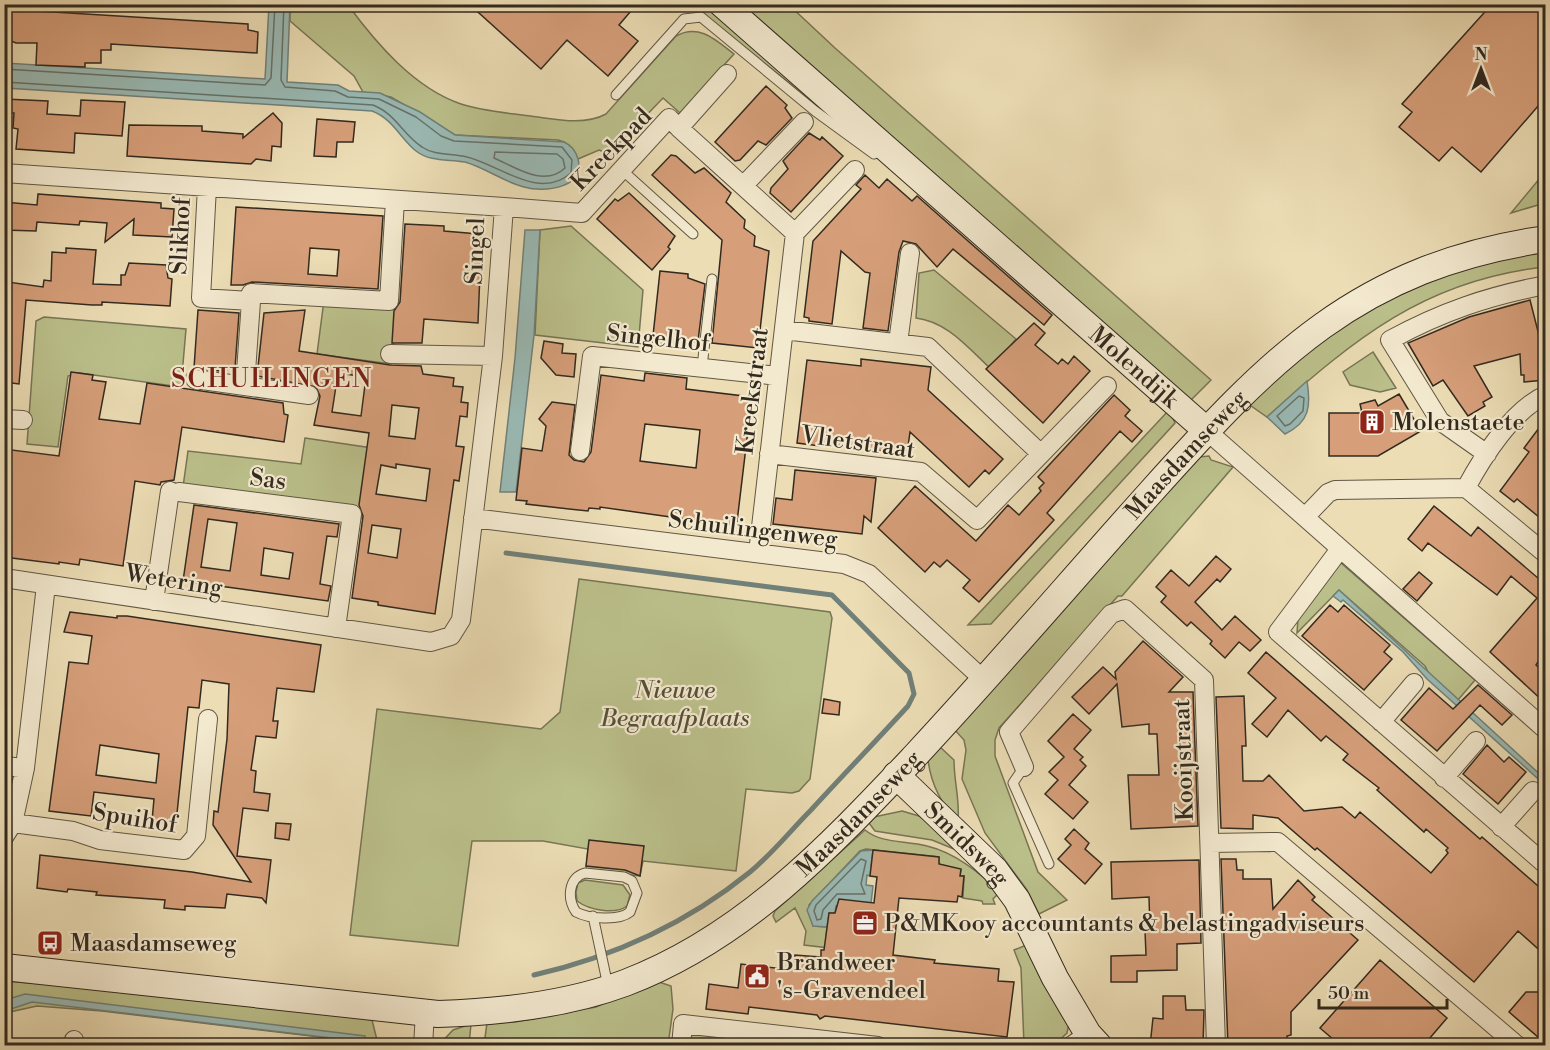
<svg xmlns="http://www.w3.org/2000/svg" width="1550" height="1050" viewBox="0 0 1550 1050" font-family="'Libre Bodoni',serif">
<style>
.green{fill:#bbc08b;stroke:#777555;stroke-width:1.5}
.water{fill:#9abab5;stroke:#718079;stroke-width:1.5}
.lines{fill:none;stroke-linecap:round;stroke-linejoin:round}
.shore{stroke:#66726a;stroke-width:1.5}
.stream{stroke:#718079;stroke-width:5}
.building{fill:#d69f7a;stroke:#332a1f;stroke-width:1.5;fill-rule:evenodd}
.lane-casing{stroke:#615744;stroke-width:11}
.street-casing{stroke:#615744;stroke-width:20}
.secondary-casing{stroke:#332a1f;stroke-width:28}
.lane{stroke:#f3e9cf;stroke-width:9}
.street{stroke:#f3e9cf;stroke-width:18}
.secondary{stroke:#f3e9cf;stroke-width:26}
.labels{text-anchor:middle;stroke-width:4.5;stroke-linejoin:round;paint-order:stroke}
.street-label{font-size:24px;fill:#332a1f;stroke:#f3e9cf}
.poi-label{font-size:24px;fill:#332a1f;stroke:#f3e9cf;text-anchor:start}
.park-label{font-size:24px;font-style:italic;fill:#55503a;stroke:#f3e9cf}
.neighbourhood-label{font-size:26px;letter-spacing:1.5px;fill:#7a1f14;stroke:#f3e9cf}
</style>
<rect width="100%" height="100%" fill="#ecddb5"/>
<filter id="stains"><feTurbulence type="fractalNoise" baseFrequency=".00333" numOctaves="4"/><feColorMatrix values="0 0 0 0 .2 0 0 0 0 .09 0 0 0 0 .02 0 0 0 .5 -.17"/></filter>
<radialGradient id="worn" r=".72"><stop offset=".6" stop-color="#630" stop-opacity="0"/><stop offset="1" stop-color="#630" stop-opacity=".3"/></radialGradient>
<path class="green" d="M290 5H348C376 43 414 88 461 104 485 112 512 113 538 117 559 120 586 125 606 114L676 36C699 23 716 40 734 54L680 113 663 98 609 154 599 150 578 159 564 142 558 140 455 135 391 97 363 92 354 76 290 21Z
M692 5H710L821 102 818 106Z
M738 5H789L835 48 1211 380 1189 402Z
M1545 172V199L1538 205 1511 213Z
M571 226 643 290 638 347 535 335 540 230Z
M1545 249V267C1425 280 1354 339 1267 417L1244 401 1341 322 1472 262Z
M934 270 1016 339 991 369C968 348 948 322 916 318L919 273Z
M324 300 397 309 391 364 317 354Z
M44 317 186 329 181 387 79 373 68 376 58 447 27 444 36 321Z
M1373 352 1396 388 1380 392 1350 385 1343 372Z
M1169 410 1175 423 991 624 968 625Z
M305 438 372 448 361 519 182 494 188 451 301 464Z
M1209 456 1211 460 1233 467 1122 596H1118L999 728 995 740V756L1038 872 1067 900 1039 914 1027 890 985 833 962 779 966 750 964 740 954 729 1199 457Z
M1341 563 1475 680 1458 700 1429 674 1425 666 1339 590 1297 633 1298 618 1337 565Z
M579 579 830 612 832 618 810 779 799 791 792 793 746 789 736 871 643 861 640 876 586 870 588 849 543 841H472L458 946 350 935 377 709 541 729 560 712Z
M940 747 954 760C954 782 960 800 958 821 941 804 931 784 928 760Z
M902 811 919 816 971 856 932 840 875 831 869 823 874 817Z
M865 830C882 844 905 840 927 846 956 853 978 872 1000 892L993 899 995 904H983L982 901 963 898 964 876H960L961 870 939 864V857L866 849 860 851 809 905 813 926 827 927 826 937 881 954 804 945 806 931 795 908 776 922 773 916 775 911Z
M585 880 623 885 630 895 627 906C615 915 589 910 577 901L576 892 578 883Z
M1029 944 1069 1023 1067 1033 1054 1045H1024L1021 968 1014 950Z
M4 981 171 994 372 1020 378 1044 102 1011 37 1006 5 1013Z
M656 981 671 986 673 1009 668 1045H484L487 1023 515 1022 596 1007Z
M471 1024 469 1045 438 1046 453 1030Z
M691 1033 804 1046H687Z"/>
<path class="water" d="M269 5H290L287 82 338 85 349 91 380 93 420 112 455 135 564 142C571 145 576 152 578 159 586 188 544 193 524 187 504 182 486 168 465 162 448 159 430 162 416 151 400 138 393 119 372 111L5 88V63L265 79Z
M525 230H540L534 335 516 492H500L515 358Z
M1307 381C1311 406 1310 422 1285 434L1267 417Z
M1339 590 1545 779V785L1427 679 1403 652 1343 600 1341 602 1333 596Z
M873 850 870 876 867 875 866 885 873 886 871 903 836 906 835 913H829L827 927 813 926 807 910 812 901 861 851Z
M25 994 365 1036V1042L32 1002 5 1011V1000Z"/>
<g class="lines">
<path class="shore" d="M4 69 265 85 271 78 275 4
M4 82 373 105C396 114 403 135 422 147 435 156 452 153 467 157 500 165 539 201 571 173L572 160 562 147 454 141 441 136 416 117 379 99 348 97 335 91 285 87 281 80 284 4
M495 152 557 154 563 159 565 168C544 188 515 167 494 158Z
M1299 396 1304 398 1303 411 1290 424 1285 426 1277 416Z
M861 859 866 861 861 884 865 894H837L823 910 821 919 817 920 814 911 816 905Z"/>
<path class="stream" d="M506 553 832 595 909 673 914 694 908 706C876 741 843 775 811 810 791 830 772 854 750 872 686 924 613 957 534 975"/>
</g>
<path class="building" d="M469 4H637L619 25 638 41 608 76 567 40 541 69Z
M1492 4H1545V98L1481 172 1452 147 1439 161 1399 127 1412 112 1402 104Z
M4 9 248 24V30L258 32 257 53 111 44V50H101V63H85V67L36 65 37 43H16L4 38Z
M766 86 787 105 785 108 792 118 766 145 758 141 740 160 735 161 715 142Z
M4 99 48 101 47 114 80 116 81 100 125 102 122 136 75 133 74 153 16 149 18 129 13 128 14 113H4Z
M273 113 282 123 281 147 272 146 271 161 256 159 251 164 127 156 129 125 202 126V131L243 134V138Z
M317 119 355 122 353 142H337L336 157 314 156Z
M809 133 820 140 822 137 843 156 791 212 770 193 771 188 788 169 783 161Z
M671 155 676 156 695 173 704 168 731 193 726 202 745 220 744 228 755 236 754 246 769 251 758 348 712 343 722 240 652 175Z
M865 175 879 188 887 179 912 201 917 196 1052 315 1044 325 953 249 937 267 916 244 903 241 899 252 888 331 863 328 870 273 865 272 841 251 832 324 809 321V318L804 317 813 241 861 189 856 185Z
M629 193 675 236 668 247 670 249 652 270 597 219 615 199 618 201Z
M38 194 161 203V208L174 209 172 237 133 235 134 219 105 242 107 223 80 221 79 225 37 222 36 231 4 230V202L37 205Z
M236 207 383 216 378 289 252 282 243 285H231ZM310 248 339 250 337 276 308 274Z
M405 224 444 226V231L479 234 484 240 481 248 478 323 424 319 422 343H392L394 311 400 302Z
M66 248 96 250 93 284 121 285V275H125L129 263 166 265 168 278 172 279 170 306 102 302V305H92L26 300 19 384 4 382V294H7L8 282 43 287 44 280 51 281 52 252 66 253Z
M660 271 688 274V278L705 284 698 341 681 345 680 348 652 345Z
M1530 300 1545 359V380L1524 382V375H1521L1520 354 1474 366 1492 397 1483 402 1485 406 1468 416 1443 380 1433 386 1408 343 1469 317Z
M198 310 239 313 235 368 220 371 194 368Z
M305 310 299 351 390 365 421 366 423 374 454 378 453 386 463 387 461 402 468 403 467 417 460 416 456 446 464 447 459 481 454 480 435 614 378 605V602L352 598 363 516 359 505 369 433 314 425 320 396 316 387 257 376 264 313ZM338 373 366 377 361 416 332 412ZM392 405 419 408 415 439 389 436ZM396 464 430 469 426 501 376 494 381 465 396 468ZM372 525 401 529 397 558 368 553Z
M1034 323 1045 333 1035 345 1058 364 1062 359 1068 364 1074 356 1090 371 1043 423 986 369Z
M544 341 563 344 562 353 576 354 574 377 556 375 541 358Z
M861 359 931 367 928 390 1003 459 989 474 985 470 969 487 910 432 907 454 820 443V446L797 443 807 360 861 366Z
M71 372 93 375 92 380 106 382 99 419 140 424 147 383 283 403 284 414 288 415 284 442 182 427 174 480 161 482 160 485 135 481 123 566 80 559 79 565 59 562V564L4 557V449L59 456Z
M645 373 687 378 686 389 752 397 737 522 731 521 730 524 706 522 600 507V509L589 508 588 511 569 509 526 504 527 501 516 500 522 448 542 451 546 426 539 419 552 402 575 405 569 455 574 460 584 462 591 452 601 375 644 381ZM645 424 700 430 696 468 640 461Z
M1399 394 1421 431 1378 456H1329V413H1362L1360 404 1375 400 1378 406Z
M1114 395 1130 410 1125 416 1142 431 1132 442 1120 431 1047 513 1054 520 979 602 963 588 970 580 947 560 940 567 934 562 925 572 878 528 915 486 976 541 1008 505 1019 515 1041 491 1039 488 1044 483 1038 477Z
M1545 420V522L1517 499 1514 502 1500 491 1529 452 1524 448Z
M795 470 876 478 871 522 864 516 862 534 773 524 776 498 792 500Z
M194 505 339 524 337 537 327 536 320 584 331 586 328 601 183 581ZM208 519 237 523 230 571 201 567ZM264 548 293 553 289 579 261 575Z
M1434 506 1471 536 1478 527 1545 584V651L1536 665 1545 674V703L1490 652 1537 598 1511 576 1497 595 1428 543 1422 551 1408 539Z
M1216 556 1231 569 1220 582 1217 579 1195 602 1222 630 1235 616 1261 640 1250 651 1239 642 1225 658 1210 644 1212 641 1191 622 1187 626 1161 602 1166 596 1156 587 1171 570 1189 586Z
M1419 572 1432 583 1417 601 1403 589Z
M1330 605 1338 612 1344 605 1390 645 1384 652 1392 659 1364 690 1302 636Z
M70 612 117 618V616H127L321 645 314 692 277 688 273 721H278L276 738 256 736 251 770 256 771 254 792 270 794 268 811 243 808 237 856 271 860 266 903 262 898 227 894 225 908 185 906V910L164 908 165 900 96 895 97 892 68 889 67 892 37 888 40 855 192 872 251 882 213 825 214 811 218 812 227 739 229 684 202 680 199 708 188 707 176 823 152 821 154 799 94 792 91 816 49 811 69 662 88 664 92 636 64 632ZM100 745 159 754 156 783 96 775Z
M1143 641 1183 677 1169 692H1193L1198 826 1131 829 1128 775H1159L1157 734H1149V724L1122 727 1117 684 1089 714 1072 697 1103 667 1116 679 1115 672Z
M1266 652 1480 839 1482 837 1545 892V955L1518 931 1474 982 1317 848 1315 850 1278 818 1253 815V829L1221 828 1216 697 1244 696 1246 746H1242L1243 781H1263L1269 775 1304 811 1342 807 1355 818 1360 812 1431 873 1448 853 1446 850 1448 848 1426 829 1424 832 1377 790 1379 788 1343 760 1348 754 1326 736 1321 741 1288 710 1267 737 1252 724 1276 698 1248 673Z
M1478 685 1512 715 1502 725 1480 705 1437 751 1401 720 1429 688 1453 709Z
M824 699 840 702 839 715 822 713Z
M1073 714 1091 730 1074 749 1083 757 1080 760 1086 766 1069 785 1088 802 1073 819 1045 794 1058 780 1049 772 1064 757 1048 741Z
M1487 745 1504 762 1509 757 1526 772 1498 804 1463 774Z
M276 823 291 824 289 840 275 838Z
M1074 829 1089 843 1085 849 1102 864 1085 884 1058 859 1071 845 1065 839Z
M589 840 644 846 640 876 625 870 586 866Z
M873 850 939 857V864L961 869 960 876H964L962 897 958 896 957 902 899 898 893 955 935 960 934 963 999 969 998 981 1014 982 1007 1037 825 1016 820 1019 817 1015 749 1007 748 1014 706 1009 709 984 738 988 741 964 793 970 795 955 821 957V950H824L829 913H835L839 899 874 903 877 877 870 876Z
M1221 859H1236L1237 870H1243V879H1271L1273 909 1298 880 1315 897 1312 900 1358 940 1291 1012V1035L1287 1036V1046H1228Z
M1199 860 1201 943 1177 944V970L1137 971V982H1111V956L1146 955 1145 931H1150L1149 897 1112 899 1111 862Z
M1380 960 1447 1018 1423 1046H1341L1320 1028Z
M1526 992H1545V1043L1509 1012Z
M1163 996H1185L1186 1010H1204L1203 1046H1150L1153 1018 1163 1019Z"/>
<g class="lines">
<defs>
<path id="lane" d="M616 95 684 19 701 17 815 111 874 154
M622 170 693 234
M702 367 712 279
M1024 767 1013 783 1049 864
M585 873 624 877 632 881 637 893 630 912C619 921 589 919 576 912 567 899 568 878 585 873Z
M593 916 608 986"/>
<path id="street" d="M727 74 679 128 795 233 758 553
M4 173 504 207 493 356 461 620 451 636 431 642 4 578
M743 186 804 122
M207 187 201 298 251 301 245 386
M504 207 582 213 669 118 679 128
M795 233 855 170
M251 301V293L389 301 395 200
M784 330 928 347 1040 453
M898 343 910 253
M390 354 493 356
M195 379 309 395
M4 419 23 420
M1206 430 1546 730
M580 451 592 356 778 376
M769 454 921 472 977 520 1107 386
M1487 454 1440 421 1390 340C1441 312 1488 296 1546 285
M1466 488C1482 458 1513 409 1546 395
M179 492 352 514 336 628
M1305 517 1328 493 1335 490 1466 488 1546 554
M473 518 844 564 869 574 985 681
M1340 549 1278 632 1546 865
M154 601 170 491
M1381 722 1414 683
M4 766 25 768
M1024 767 1009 732 1111 614 1125 609 1204 680 1216 1046
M1444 778 1476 741
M13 823 73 831 100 840 184 850 196 836 208 719
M1501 827 1533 791
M4 837 13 823 25 768 46 585
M1210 843 1278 842 1518 1046
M73 1046 74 1040
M423 1046 425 1013
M681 1046 683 1024 878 1046
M1071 1046 1088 1034"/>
<g id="secondary">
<path id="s1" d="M722 4 1206 430"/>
<path id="s2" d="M896 775 995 870 1017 900 1055 978 1088 1034 1099 1046"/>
<path id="s3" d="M4 967 438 1014C501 1012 566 1005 625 983 744 938 830 846 915 756 995 670 1071 581 1149 494 1270 359 1358 266 1546 239"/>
</g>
</defs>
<use href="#lane" class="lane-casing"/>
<use href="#street" class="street-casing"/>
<use href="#secondary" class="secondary-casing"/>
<use href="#lane" class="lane"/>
<use href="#street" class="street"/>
<use href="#secondary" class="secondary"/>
</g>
<defs>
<symbol id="building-square" viewBox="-11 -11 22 22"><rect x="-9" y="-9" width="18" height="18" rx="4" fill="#8f2418" stroke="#f3e9cf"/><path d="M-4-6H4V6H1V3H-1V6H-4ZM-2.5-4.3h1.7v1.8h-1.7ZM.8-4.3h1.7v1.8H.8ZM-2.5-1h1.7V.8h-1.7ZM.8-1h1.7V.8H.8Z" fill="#fff"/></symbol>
<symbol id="office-square" viewBox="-11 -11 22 22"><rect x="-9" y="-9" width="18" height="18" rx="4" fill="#8f2418" stroke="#f3e9cf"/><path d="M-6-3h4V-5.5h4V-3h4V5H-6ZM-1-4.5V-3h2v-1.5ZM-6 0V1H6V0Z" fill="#fff"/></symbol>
<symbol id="bus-square" viewBox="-11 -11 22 22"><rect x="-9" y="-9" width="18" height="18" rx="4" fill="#8f2418" stroke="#f3e9cf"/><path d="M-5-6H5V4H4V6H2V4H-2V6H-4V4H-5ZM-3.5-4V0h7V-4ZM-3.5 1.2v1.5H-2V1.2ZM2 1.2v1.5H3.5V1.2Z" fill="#fff"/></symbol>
<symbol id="civic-square" viewBox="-11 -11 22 22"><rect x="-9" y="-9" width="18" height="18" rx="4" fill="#8f2418" stroke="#f3e9cf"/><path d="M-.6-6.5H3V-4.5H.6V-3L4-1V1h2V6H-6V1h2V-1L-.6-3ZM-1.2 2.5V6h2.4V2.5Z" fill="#fff"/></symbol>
</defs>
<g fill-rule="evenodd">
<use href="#building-square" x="1357" y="407" width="30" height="30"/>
<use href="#office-square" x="850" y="908" width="30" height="30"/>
<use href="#bus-square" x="35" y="928" width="30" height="30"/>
<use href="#civic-square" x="742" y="961" width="30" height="30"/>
</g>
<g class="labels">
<g class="street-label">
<text transform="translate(611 149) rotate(-46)" y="8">Kreekpad</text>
<text transform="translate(180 236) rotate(-87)" y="8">Slikhof</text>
<text transform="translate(475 251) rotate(-88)" y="8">Singel</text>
<text transform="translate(658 338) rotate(6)" y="8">Singelhof</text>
<text dy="8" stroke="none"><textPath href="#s1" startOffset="549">Molendijk</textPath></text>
<text transform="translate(752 391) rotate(-83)" y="8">Kreekstraat</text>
<text transform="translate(858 442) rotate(8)" y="8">Vlietstraat</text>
<text dy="8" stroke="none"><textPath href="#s3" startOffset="1404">Maasdamseweg</textPath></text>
<text transform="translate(268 479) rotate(7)" y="8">Sas</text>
<text transform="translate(753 529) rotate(7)" y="8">Schuilingenweg</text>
<text transform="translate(174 580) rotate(9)" y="8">Wetering</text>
<text transform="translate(1183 760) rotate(-92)" y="8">Kooijstraat</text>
<text dy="8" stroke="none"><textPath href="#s3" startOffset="918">Maasdamseweg</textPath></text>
<text transform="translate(135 818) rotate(9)" y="8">Spuihof</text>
<text dy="8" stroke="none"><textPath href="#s2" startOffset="99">Smidsweg</textPath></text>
</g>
<g class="poi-label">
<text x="1392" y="430">Molenstaete</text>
<text x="884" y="931">P&amp;MKooy accountants &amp; belastingadviseurs</text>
<text x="70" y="951">Maasdamseweg</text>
<text x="777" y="970">Brandweer<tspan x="777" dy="28">'s-Gravendeel</tspan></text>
</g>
<g class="park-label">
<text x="675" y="698">Nieuwe<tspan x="675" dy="28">Begraafplaats</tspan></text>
</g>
<g class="neighbourhood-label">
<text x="272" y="387">SCHUILINGEN</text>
</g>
</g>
<rect width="1550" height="1050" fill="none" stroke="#ecddb5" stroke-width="24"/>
<rect x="6" y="6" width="1538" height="1038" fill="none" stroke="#332a1f" stroke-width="3"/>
<rect x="12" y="12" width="1526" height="1026" fill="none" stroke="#332a1f" stroke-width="1.5"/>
<g transform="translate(1481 69)" stroke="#f3e9cf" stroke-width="4.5" paint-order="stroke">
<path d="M0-4.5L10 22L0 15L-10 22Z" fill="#332a1f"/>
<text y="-9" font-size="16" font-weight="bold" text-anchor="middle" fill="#332a1f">N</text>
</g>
<path d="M1319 999v9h128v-9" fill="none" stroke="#332a1f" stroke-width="3"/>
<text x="1328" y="999" font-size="18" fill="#332a1f" stroke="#f3e9cf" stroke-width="4.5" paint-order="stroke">50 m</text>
<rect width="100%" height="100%" filter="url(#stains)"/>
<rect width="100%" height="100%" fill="url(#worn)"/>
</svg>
